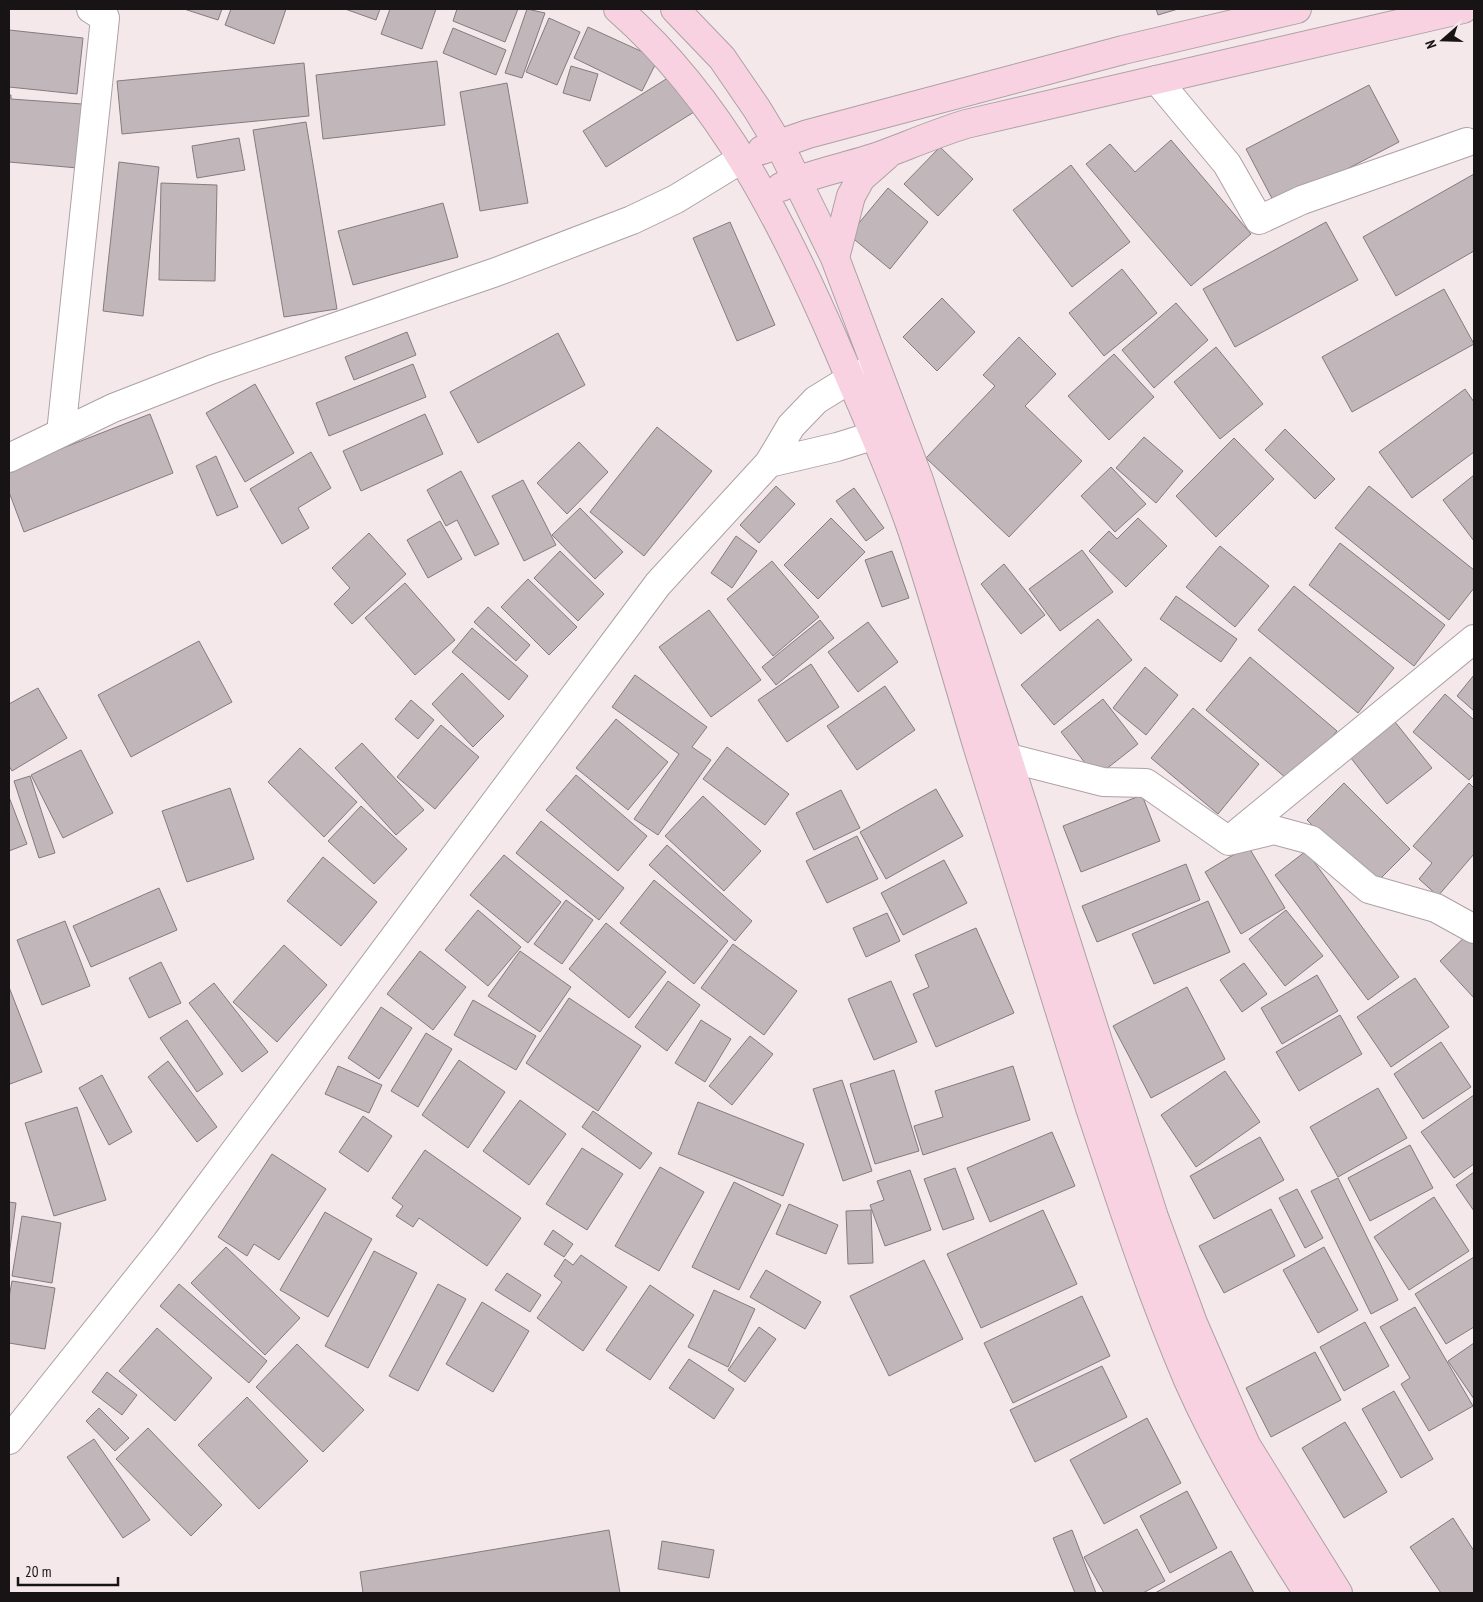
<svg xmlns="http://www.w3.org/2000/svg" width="1483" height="1602" viewBox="0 0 1483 1602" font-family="'PT Sans Narrow',sans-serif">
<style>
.building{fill:#c1b6b9;stroke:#857b7e}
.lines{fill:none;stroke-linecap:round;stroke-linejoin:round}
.minor-casing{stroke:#aca1a4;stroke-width:30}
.tertiary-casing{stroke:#aca1a4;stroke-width:30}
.secondary-casing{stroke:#aca1a4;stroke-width:30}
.minor{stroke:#fff;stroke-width:28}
.tertiary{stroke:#fff;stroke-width:28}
.secondary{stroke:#f9d2e2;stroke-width:28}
</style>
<rect width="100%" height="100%" fill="#f4e8eb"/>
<path class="building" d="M184 9H222L218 20Z
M231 9H286L274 44 225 25Z
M345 9H380L376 20Z
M390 9H436L422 49 381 34Z
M457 9H518L505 42 453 21Z
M527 9 545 13 522 78 505 73Z
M1156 9H1178L1158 15Z
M549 18 580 32 557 85 526 72Z
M588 27 658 59 642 91 574 58Z
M453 28 506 50 496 75 443 53Z
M9 30 83 38 77 94 9 87Z
M437 61 445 125 323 139 316 75Z
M304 63 309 116 122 134 117 81Z
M571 66 598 74 590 101 563 93Z
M671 76 694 112 606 167 583 131Z
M507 83 528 203 480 211 460 92Z
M1369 85 1399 142 1276 206 1246 149Z
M9 95H11V99L82 104 78 168 9 162Z
M306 122 337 309 284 317 253 130Z
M239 138 245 170 197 178 192 146Z
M1171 140 1251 234 1191 286 1086 164 1110 144 1135 172Z
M940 147 973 179 938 216 904 184Z
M119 162 159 167 143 316 103 311Z
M1071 165 1130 242 1072 287 1013 210Z
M1474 174V251L1396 296 1363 237Z
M161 183 217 185 215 281 159 280Z
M888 188 928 222 890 269 849 235Z
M443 203 458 257 353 285 338 231Z
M730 222 775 325 737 341 693 238Z
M1326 222 1358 280 1235 347 1203 289Z
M1122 269 1157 313 1104 356 1069 313Z
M1444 289 1474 344 1352 412 1322 357Z
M942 298 975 332 937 371 903 337Z
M1176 303 1208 340 1154 388 1122 350Z
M407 332 416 355 354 380 345 357Z
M558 333 585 385 478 443 450 392Z
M1019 337 1056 374 1025 406 1082 461 1009 537 926 458 995 386 983 375Z
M1216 347 1263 404 1220 439 1174 382Z
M1114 354 1154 397 1109 440 1068 396Z
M413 364 426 397 329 436 316 403Z
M255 384 294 453 245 482 206 413Z
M1465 389 1474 402V452L1412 498 1379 452Z
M150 414 173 473 24 532 9 492V469Z
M425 414 443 454 361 491 343 451Z
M657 427 712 471 644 556 590 512Z
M1285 429 1335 479 1315 499 1265 450Z
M1144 437 1183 471 1156 503 1116 468Z
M1234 438 1274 479 1216 537 1176 496Z
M579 442 608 472 567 514 537 483Z
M311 452 331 488 298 508 309 528 282 544 250 489Z
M216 456 238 507 217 516 196 466Z
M1111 467 1146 504 1115 532 1081 496Z
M461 471 499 544 475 556 457 520 446 526 427 490Z
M1474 475V541L1443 500Z
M523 480 556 545 524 561 492 496Z
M776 486 795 504 759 543 740 525Z
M1369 486 1474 570V588L1449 620 1335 528Z
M854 488 884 528 866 541 836 501Z
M580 508 623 552 595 579 552 535Z
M831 518 865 552 818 599 784 565Z
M1138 518 1167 546 1126 587 1089 551 1109 531 1117 539Z
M440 521 462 559 428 578 407 540Z
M369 533 406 574 352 624 334 604 350 588 332 568Z
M736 536 757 551 732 588 711 573Z
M1340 543 1445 625 1414 666 1309 585Z
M1220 546 1269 586 1235 627 1186 587Z
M1082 550 1113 592 1060 631 1029 589Z
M560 551 604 594 578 621 534 578Z
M892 551 909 598 882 607 865 560Z
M772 561 819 617 773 656 727 599Z
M1004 564 1045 615 1021 634 981 584Z
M528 579 577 627 549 655 501 607Z
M405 583 455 640 415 675 365 618Z
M1294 586 1394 668 1358 713 1258 630Z
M1176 596 1237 639 1221 662 1160 619Z
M488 607 530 645 516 661 474 622Z
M709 610 761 680 711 717 659 647Z
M1098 619 1132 660 1054 725 1021 685Z
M820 620 834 638 776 685 762 667Z
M868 622 898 662 858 692 828 652Z
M472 628 528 676 509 700 452 652Z
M199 641 232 702 131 757 98 695Z
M1250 657 1337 731 1293 784 1206 710Z
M811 664 839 707 787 742 758 700Z
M1145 667 1178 695 1146 735 1113 708Z
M462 673 504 716 473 747 432 704Z
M635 675 707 727 692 747 711 760 658 835 634 819 679 754 612 707Z
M1474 675V711L1457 696Z
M885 686 915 730 857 770 827 726Z
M38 688 67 738 12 771 9 766V704Z
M1445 694 1474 720V774L1469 780 1413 732Z
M1103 699 1138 744 1096 777 1061 732Z
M411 700 434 720 418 739 395 719Z
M1193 708 1259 764 1218 814 1151 758Z
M1391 717 1432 768 1387 804 1347 753Z
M616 719 668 762 628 810 576 768Z
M441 725 479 757 435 809 397 777Z
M362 743 424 810 396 835 335 768Z
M727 747 789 794 765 825 703 779Z
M300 748 357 802 324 837 268 782Z
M81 750 113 813 63 838 31 775Z
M576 775 647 836 618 871 546 810Z
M30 776 55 853 39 858 14 781Z
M1344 783 1410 849 1373 886 1307 820Z
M1469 783 1474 788V854L1438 896 1419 879 1432 863 1413 846Z
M230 788 254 859 187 882 162 811Z
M936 789 963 836 886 879 860 832Z
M841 790 860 828 814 850 796 813Z
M1142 795 1160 841 1081 872 1063 826Z
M703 796 761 851 724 891 665 836Z
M9 797 27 844 9 851Z
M361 806 407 849 374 884 328 841Z
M541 821 624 888 599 920 516 853Z
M857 836 878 879 827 903 806 861Z
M667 845 752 921 735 941 649 865Z
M1248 846 1285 908 1241 934 1205 872Z
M1306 851 1399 977 1368 1000 1275 875Z
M504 855 561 902 528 943 470 895Z
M323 857 377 902 341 946 287 901Z
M944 860 967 903 903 935 881 893Z
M1186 864 1200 900 1097 942 1082 906Z
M654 880 728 941 694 984 620 923Z
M159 888 177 930 91 967 73 926Z
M566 900 593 920 562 964 534 944Z
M1208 901 1230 952 1154 984 1132 934Z
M478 910 521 947 488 986 445 950Z
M1286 910 1323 956 1285 986 1249 939Z
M887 913 900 941 866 957 853 928Z
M65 921 90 986 42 1005 17 940Z
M606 923 666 972 629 1018 569 969Z
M976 928 1014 1013 936 1047 913 994 929 987 915 955Z
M1473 929 1474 931V998L1440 961Z
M733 944 797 991 764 1035 701 988Z
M284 945 327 985 277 1042 233 1002Z
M420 951 466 987 433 1030 387 994Z
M520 951 571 987 540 1032 488 996Z
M161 962 181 1003 149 1018 129 978Z
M1244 963 1267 994 1242 1012 1220 980Z
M1317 975 1338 1011 1282 1044 1261 1008Z
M1415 978 1449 1027 1391 1067 1357 1017Z
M668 981 700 1005 667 1051 635 1027Z
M891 981 917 1042 874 1060 848 999Z
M214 983 268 1052 242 1072 189 1003Z
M9 987 42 1072 10 1084 9 1081Z
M1187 987 1225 1059 1151 1098 1113 1026Z
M569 998 641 1046 598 1111 526 1063Z
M473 1000 536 1036 516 1070 454 1035Z
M381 1007 412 1028 379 1079 348 1058Z
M1340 1015 1362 1054 1299 1091 1276 1052Z
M187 1020 223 1074 197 1092 160 1038Z
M701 1020 731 1039 705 1082 675 1063Z
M426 1033 452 1049 418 1107 391 1091Z
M750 1036 773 1054 732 1105 709 1086Z
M1441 1042 1471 1087 1423 1119 1394 1074Z
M459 1060 505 1092 468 1148 422 1115Z
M168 1061 217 1127 197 1142 148 1077Z
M338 1066 382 1085 369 1113 325 1094Z
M1013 1066 1030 1120 923 1155 914 1126 943 1117 935 1091Z
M894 1070 919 1151 875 1164 850 1084Z
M1225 1071 1260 1122 1196 1167 1161 1115Z
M102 1075 132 1132 109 1145 79 1088Z
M842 1080 872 1171 843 1181 813 1089Z
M1378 1088 1407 1138 1338 1177 1310 1127Z
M1474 1095V1164L1454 1178 1421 1132Z
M520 1100 566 1134 529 1185 483 1151Z
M698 1102 804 1144 783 1196 678 1154Z
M77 1107 106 1200 54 1216 25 1123Z
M593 1111 652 1153 640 1169 582 1127Z
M363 1116 392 1136 368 1172 339 1152Z
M1052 1132 1075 1186 990 1222 967 1168Z
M1260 1137 1284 1180 1214 1219 1190 1176Z
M1410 1145 1433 1188 1370 1221 1348 1178Z
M582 1148 623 1174 587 1230 546 1204Z
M425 1150 521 1218 487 1266 419 1218 413 1227 396 1216 403 1206 392 1198Z
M272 1154 326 1189 279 1260 254 1244 247 1256 218 1237Z
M660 1167 704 1192 659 1271 615 1246Z
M955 1168 974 1219 943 1230 924 1179Z
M910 1170 931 1230 885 1246 870 1205 884 1200 877 1181Z
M1474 1172V1211L1456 1185Z
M1338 1178 1398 1300 1371 1314 1311 1191Z
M734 1182 781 1205 739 1290 692 1267Z
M1297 1189 1323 1238 1305 1248 1279 1198Z
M1434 1197 1469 1251 1409 1290 1374 1237Z
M9 1202 16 1203 9 1256Z
M789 1204 838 1225 826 1254 776 1234Z
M1271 1209 1295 1256 1224 1293 1199 1246Z
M871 1210 873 1263 848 1264 846 1211Z
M1043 1210 1077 1284 981 1328 947 1254Z
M325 1212 372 1239 328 1317 280 1290Z
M22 1216 61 1223 52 1283 12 1276Z
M553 1230 573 1244 564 1257 544 1244Z
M226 1247 300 1318 265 1355 191 1283Z
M1324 1247 1358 1310 1318 1333 1283 1270Z
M374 1251 417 1273 368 1368 325 1346Z
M581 1255 627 1287 583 1351 537 1318 562 1282 554 1276 565 1259 573 1265Z
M1474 1257V1327L1446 1344 1415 1294Z
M924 1260 963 1339 889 1376 850 1296Z
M766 1270 821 1302 805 1329 750 1297Z
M507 1273 541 1295 530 1312 495 1290Z
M12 1281 55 1288 45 1349 9 1343V1298Z
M179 1284 267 1361 249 1383 160 1306Z
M438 1284 466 1299 418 1391 389 1376Z
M650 1285 694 1315 650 1380 606 1350Z
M714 1290 755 1309 728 1367 688 1347Z
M1082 1296 1110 1356 1013 1403 984 1343Z
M482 1302 529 1331 493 1392 446 1364Z
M1415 1307 1473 1406 1429 1431 1401 1384 1410 1378 1380 1327Z
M1365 1322 1389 1366 1344 1391 1320 1347Z
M759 1327 776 1339 745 1382 728 1370Z
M157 1328 212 1378 175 1421 119 1371Z
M1474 1343V1399L1448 1361Z
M297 1344 364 1410 323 1452 256 1387Z
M1315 1352 1341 1400 1271 1437 1246 1388Z
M689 1359 734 1389 714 1419 669 1388Z
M1102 1366 1127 1417 1035 1462 1010 1410Z
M107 1372 137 1395 122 1415 92 1392Z
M1394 1391 1433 1459 1401 1478 1362 1409Z
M247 1397 308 1461 259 1509 198 1445Z
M99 1408 129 1438 115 1451 86 1421Z
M1147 1418 1181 1483 1104 1524 1070 1460Z
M1345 1422 1387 1492 1344 1518 1302 1448Z
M148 1428 222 1505 191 1536 116 1459Z
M94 1439 150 1520 123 1538 67 1457Z
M1187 1491 1217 1548 1170 1573 1140 1516Z
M1453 1518 1474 1551V1593H1441L1410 1547Z
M1137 1529 1165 1581 1143 1593H1104L1084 1557Z
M609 1530 620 1593H363L360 1572Z
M1072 1530 1096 1593H1075L1053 1538Z
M662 1541 714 1550 709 1578 658 1569Z
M1231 1551 1254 1593H1155Z"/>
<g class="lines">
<defs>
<path id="minor" d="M1157 80 1227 164 1259 220 1302 200 1467 142
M61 433 105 18 91 9
M9 458 113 408 213 369 496 272 632 220 676 199 743 158
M1009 758 1103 782 1146 783 1229 841 1274 830 1311 840 1369 889 1436 908 1474 929
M1234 836 1474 639"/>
<path id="tertiary" d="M769 463 837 447 898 428
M9 1440 167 1242 658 584 769 463 791 426 816 400 850 379 875 368"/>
<path id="secondary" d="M618 9C722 100 785 226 839 352 864 411 891 469 912 530 936 602 956 675 978 748 1015 868 1052 988 1090 1108 1120 1199 1150 1291 1188 1380 1221 1455 1264 1524 1308 1593
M675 9 722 58 757 109 783 152 835 258 919 480 1154 1217 1193 1323 1246 1445 1338 1593
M762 150 808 134 1123 50 1297 9
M781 187C816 171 855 166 890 152 916 142 940 132 966 124L1463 9
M835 258 851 196 861 178 886 156"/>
</defs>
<use href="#minor" class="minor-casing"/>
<use href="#tertiary" class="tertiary-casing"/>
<use href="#secondary" class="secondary-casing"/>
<use href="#minor" class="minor"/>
<use href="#tertiary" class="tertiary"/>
<use href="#secondary" class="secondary"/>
</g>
<rect width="1483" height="1602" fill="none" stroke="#181415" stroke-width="20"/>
<g transform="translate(1443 40) rotate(250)" stroke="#f4e8eb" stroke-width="4" paint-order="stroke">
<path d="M0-4L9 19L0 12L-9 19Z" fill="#181415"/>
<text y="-8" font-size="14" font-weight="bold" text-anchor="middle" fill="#181415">N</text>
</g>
<path d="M18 1577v8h100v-8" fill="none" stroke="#181415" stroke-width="2.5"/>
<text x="25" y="1577" font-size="15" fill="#181415" stroke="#f4e8eb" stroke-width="4" paint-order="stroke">20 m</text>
</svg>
